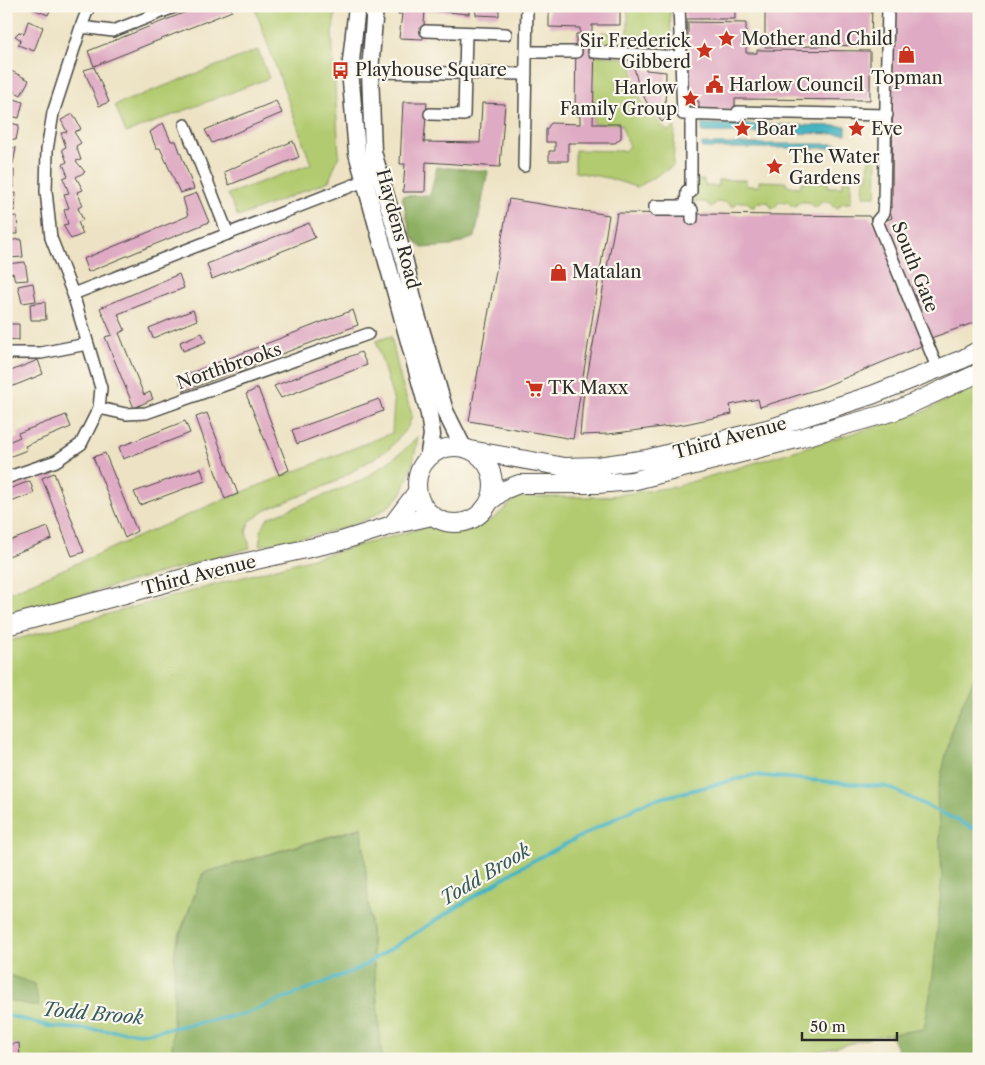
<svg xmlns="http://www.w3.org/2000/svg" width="985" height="1065" viewBox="0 0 985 1065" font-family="'Libre Caslon Text',serif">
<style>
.green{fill:#b2cb70;stroke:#6e7b4e}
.forest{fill:#8daf62;stroke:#5c6d46}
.water{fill:#45b4c0;stroke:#387076}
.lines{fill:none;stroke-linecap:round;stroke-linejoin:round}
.stream{stroke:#45b4c0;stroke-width:4}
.building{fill:#dfaac3}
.street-casing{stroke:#484742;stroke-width:14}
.secondary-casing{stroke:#484742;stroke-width:19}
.primary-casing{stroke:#484742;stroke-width:20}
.street{stroke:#fff;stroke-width:11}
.secondary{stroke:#fff;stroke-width:16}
.primary{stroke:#fff;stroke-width:18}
.labels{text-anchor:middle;stroke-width:4.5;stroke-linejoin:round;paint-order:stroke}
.poi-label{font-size:18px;fill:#2b2b2b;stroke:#fbf7ec;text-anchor:start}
.street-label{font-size:18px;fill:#2b2b2b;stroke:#fbf7ec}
.water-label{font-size:19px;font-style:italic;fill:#345b5f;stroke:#fbf7ec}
</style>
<rect width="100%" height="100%" fill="#fbf7ec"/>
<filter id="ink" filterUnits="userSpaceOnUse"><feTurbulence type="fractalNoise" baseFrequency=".02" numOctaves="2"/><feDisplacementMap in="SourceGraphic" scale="10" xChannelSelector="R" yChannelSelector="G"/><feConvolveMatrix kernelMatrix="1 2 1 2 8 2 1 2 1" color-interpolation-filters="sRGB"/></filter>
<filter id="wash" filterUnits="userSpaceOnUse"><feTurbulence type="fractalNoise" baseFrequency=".0096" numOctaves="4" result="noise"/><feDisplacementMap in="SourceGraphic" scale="20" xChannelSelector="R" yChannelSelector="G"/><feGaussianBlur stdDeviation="1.12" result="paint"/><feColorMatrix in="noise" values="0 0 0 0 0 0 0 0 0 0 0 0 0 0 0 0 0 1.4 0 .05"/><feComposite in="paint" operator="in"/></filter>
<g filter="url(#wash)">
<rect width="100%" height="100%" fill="#ede3c4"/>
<path class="green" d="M254 6H337L332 34 339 155 329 181 238 217 228 194 311 164Z
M628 6H670L671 41 664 51 601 49 602 32 628 34Z
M258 50 269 78 126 133 115 105Z
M594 55 632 59C633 94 643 107 668 131L675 127 673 166 641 185 636 187 608 178 575 172V150L624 151 629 146 621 124H593Z
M869 157H877L876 196H863L864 179 868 178Z
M695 180H704L705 186H718V180H746V186H759V181L786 182 787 186 801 187V182H828V187H843V180H851V203H842L838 208 832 206 831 202H821L816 208 808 202H800L793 207 788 202H779L774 208 771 207 768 202H759L753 208 747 202H738L733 207 726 202H717L711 207 705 202H695Z
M391 336 401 381 412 415 408 427 389 449 335 482 268 509 250 521 246 532 250 548 6 616V594L220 501 392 433 394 402 376 341Z
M979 383V707L953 842 927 1029 873 1037 792 1059H382L362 827 203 873 176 943 172 1059H6V642L430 526 466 533 493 519 518 497H603L674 487 924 412Z
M418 436C416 451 408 487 398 498 367 530 302 537 259 546L262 527 268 518 363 480 402 452Z"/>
<path class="forest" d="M437 167 488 171 475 237 451 246 422 248 411 235 402 196 430 195Z
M979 667V1059H902L890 1034 924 1029 933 977 942 876 937 793 953 725Z
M362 828 382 1059H172L175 948 203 873Z
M6 974 35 984 39 1007 6 1000Z"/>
<path class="water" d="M702 124 846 126V134L702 132Z
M702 144H845V148H702Z"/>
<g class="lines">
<path class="stream" d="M6 1015 52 1027 145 1033 245 1014 360 968 521 867 649 801 754 775 888 787 979 831"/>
</g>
<g id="blocks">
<path class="building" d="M33 6H52L48 15 33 9Z
M201 6H230L232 11 94 66 88 51Z
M399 6H469V14L425 10 423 39 399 38 402 14H398Z
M475 6H499V16L476 15Z
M549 6 620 9V25H592V44H595L593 124H621V138L615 143H568V161H549V151H555V142H546V130L551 123 580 124V116L575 115 576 34H580V28L549 27Z
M684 6H735V19H685Z
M765 6H872L871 45 765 47Z
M893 6H979V321L928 339 882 222 892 218 889 208 892 207Z
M28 21 43 27 34 51 18 45 21 40 15 36 19 32 24 34Z
M688 22 746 23V53H757V50L870 51V100L735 99V111H699V101H688Z
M645 61 646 70 666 72 665 108 671 113 662 122 647 103 638 84 633 63Z
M94 67 109 102 99 106 84 70Z
M9 70 29 80 21 95 6 87V75Z
M6 96 23 102 19 118 6 115Z
M276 101 282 113 212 143 205 130Z
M403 102H427L424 142 480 143 482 103 505 104 500 167 426 162 425 192H403L405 164H400Z
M73 114 81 129 74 132 81 143 76 146 81 160 76 161 85 172 76 177 83 190 77 192 83 205 78 208 83 220 78 222 83 234 71 239 63 225 68 224 64 210 69 208 64 194 69 193 63 178 68 176 63 164 67 162 62 149 66 147 61 133 67 132 61 120Z
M6 122 19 125 16 140 6 138Z
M163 123 171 141H176L194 189 180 193 160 148H156L150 132Z
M293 141 299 157 229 185 224 172Z
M6 146 16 148 13 164 6 163Z
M6 170H14V188L6 187Z
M6 193H16L15 211 6 210Z
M197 193 209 222 88 272 83 259 188 216 183 198Z
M509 199 609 215 573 439 469 421Z
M617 213 869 216 886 242 926 344 821 388 760 407 758 399 730 405 732 414 685 424 609 434 580 435 583 399Z
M17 216 18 234H6V217Z
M309 223 315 238 212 279 207 264Z
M21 239 23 257 8 258 6 241Z
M25 262 28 280 15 281 13 273 8 274 6 264Z
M179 274 184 288 118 314 125 330 119 333 144 395 150 392 153 399 134 408 105 337 112 335 100 308Z
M33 283 36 301 22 303 18 286Z
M45 302 46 320H31L30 304Z
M193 310 197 320 153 338 149 328Z
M353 310 358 325 184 391 178 378Z
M6 324H19V340L6 339Z
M202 333 206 342 183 351 180 342Z
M361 352 367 365 281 398 274 386Z
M38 360 43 374 6 389V373Z
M258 388 289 470 279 475 246 394Z
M379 399 383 411 297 444 292 430Z
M207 413 238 494 225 499 196 417Z
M66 415 71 427 25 446 27 450 6 458V443L20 437 18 433Z
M185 421 190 433 123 459 119 447Z
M105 453 137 531 125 538 93 457Z
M201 468 205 481 140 505 134 492Z
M54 473 84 552 72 556 42 478Z
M30 481 34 493 6 504V490Z
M48 527 52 539 6 557V542Z
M19 1043 20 1059H6V1045Z"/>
</g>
</g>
<g filter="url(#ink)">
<use href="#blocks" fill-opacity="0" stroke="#484742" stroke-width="1"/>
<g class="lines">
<defs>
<path id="street" d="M679 6 683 114 737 116 738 112 887 115
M888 6 884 201 883 214 877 221 934 360
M81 27 89 6
M426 31 506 34
M526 52H576
M594 52 680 57
M370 72 526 74
M430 114 464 115 466 33
M691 114V192L687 191 686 206H655V210H692V219
M185 125 228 234
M524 166 527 6
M73 294 364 181
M6 353H41L87 344
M99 408 126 414 146 413 368 334
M6 478 56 461 81 444 99 408 101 388 73 294 51 238 46 191 47 150 53 113 81 27 113 31 177 6"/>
<path id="secondary" d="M357 6 350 70 357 153 429 414 432 435 428 458
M375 6 370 72 373 152 405 262 416 312 445 411 463 447"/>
<path id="primary" d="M417 485a38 38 0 1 1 76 0a38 38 0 1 1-76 0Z
M470 450 565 467 598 466 647 459 771 428 872 395 963 359 979 350
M489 502 504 490 519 484H597L632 481 800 438 895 411 979 373
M392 525 417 492
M6 626 225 567 341 541 392 525 432 516"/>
</defs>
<use href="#street" class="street-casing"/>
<use href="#secondary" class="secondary-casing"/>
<use href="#primary" class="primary-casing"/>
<use href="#street" class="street"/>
<use href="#secondary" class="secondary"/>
<use href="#primary" class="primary"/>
</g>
</g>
<defs>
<symbol id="sight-bare" viewBox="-9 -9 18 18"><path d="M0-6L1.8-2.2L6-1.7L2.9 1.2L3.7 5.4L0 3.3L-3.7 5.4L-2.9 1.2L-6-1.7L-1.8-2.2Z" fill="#c8321e" stroke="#fbf7ec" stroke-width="2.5" paint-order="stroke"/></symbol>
<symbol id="shop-bare" viewBox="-9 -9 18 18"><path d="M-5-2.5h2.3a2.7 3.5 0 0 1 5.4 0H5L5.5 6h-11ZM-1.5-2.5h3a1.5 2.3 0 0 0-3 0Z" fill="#c8321e" stroke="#fbf7ec" stroke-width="2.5" paint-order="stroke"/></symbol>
<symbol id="bus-bare" viewBox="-9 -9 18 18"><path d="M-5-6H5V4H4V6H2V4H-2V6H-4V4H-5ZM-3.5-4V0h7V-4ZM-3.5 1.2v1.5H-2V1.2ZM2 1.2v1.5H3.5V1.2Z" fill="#c8321e" stroke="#fbf7ec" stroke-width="2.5" paint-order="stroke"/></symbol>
<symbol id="civic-bare" viewBox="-9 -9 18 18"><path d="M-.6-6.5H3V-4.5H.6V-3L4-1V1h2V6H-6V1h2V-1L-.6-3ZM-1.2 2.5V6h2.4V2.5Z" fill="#c8321e" stroke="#fbf7ec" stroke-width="2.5" paint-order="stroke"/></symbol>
<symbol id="supermarket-bare" viewBox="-9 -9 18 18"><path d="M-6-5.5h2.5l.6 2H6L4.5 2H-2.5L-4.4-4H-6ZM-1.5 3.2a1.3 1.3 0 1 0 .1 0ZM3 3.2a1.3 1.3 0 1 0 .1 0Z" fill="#c8321e" stroke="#fbf7ec" stroke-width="2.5" paint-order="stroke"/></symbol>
</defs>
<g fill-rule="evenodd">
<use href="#sight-bare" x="714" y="26" width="25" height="25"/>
<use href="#sight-bare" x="692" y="38" width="25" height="25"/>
<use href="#shop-bare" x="894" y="42" width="25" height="25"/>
<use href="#bus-bare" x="328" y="58" width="25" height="25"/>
<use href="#civic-bare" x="702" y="72" width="25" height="25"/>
<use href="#sight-bare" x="678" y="86" width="25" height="25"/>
<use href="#sight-bare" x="730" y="116" width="25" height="25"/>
<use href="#sight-bare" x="844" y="116" width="25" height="25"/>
<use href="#sight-bare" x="762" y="154" width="25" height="25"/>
<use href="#shop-bare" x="546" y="260" width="25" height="25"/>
<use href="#supermarket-bare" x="522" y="376" width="25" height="25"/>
</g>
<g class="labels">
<g class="poi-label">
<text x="741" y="45">Mother and Child</text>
<text x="691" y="47" text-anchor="end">Sir Frederick<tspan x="691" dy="21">Gibberd</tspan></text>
<text x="355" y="76">Playhouse Square</text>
<text x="907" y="84" text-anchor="middle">Topman</text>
<text x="729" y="91">Harlow Council</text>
<text x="677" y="94" text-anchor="end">Harlow<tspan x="677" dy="21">Family Group</tspan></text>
<text x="756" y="135">Boar</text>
<text x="871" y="135">Eve</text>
<text x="789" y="163">The Water<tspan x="789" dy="21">Gardens</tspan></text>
<text x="572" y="278">Matalan</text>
<text x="548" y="394">TK Maxx</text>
</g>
<g class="street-label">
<text transform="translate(398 229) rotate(75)" y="6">Haydens Road</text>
<text transform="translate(915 267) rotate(68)" y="6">South Gate</text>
<text transform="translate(229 366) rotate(-19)" y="6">Northbrooks</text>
<text transform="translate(730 438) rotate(-15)" y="6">Third Avenue</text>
<text transform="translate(199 575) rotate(-14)" y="6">Third Avenue</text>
</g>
<g class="water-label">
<text transform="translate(485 874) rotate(-31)" y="7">Todd Brook</text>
<text transform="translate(93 1013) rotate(5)" y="7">Todd Brook</text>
</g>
</g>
<rect width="985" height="1065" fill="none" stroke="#fbf7ec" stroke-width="25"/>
<path d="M802 1032v8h95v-8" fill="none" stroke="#2b2b2b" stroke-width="2.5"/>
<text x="810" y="1032" font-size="15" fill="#2b2b2b" stroke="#fbf7ec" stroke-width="4" paint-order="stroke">50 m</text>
</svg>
